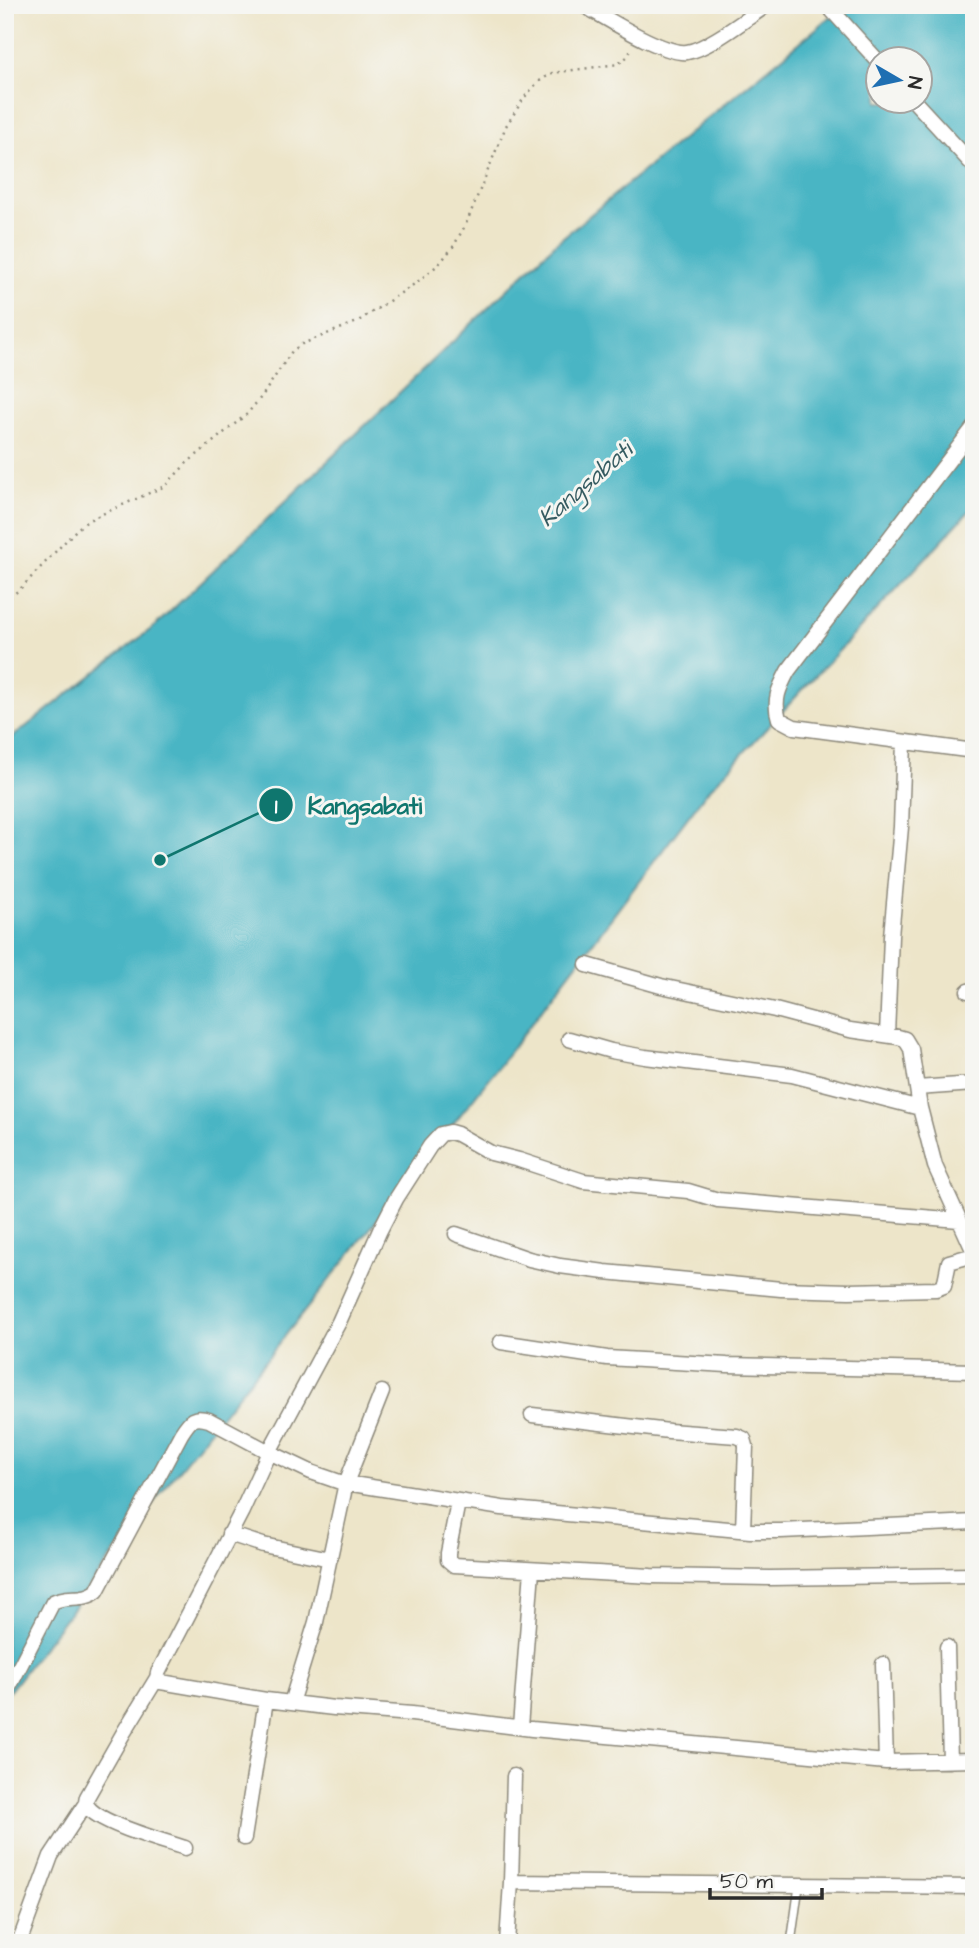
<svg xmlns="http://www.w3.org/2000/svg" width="979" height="1948" viewBox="0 0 979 1948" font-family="'Architects Daughter',sans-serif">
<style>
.water{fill:#48b5c4;stroke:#3a7078;stroke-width:2;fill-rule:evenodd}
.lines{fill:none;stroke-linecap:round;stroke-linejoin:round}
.service-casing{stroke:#8c887a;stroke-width:10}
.minor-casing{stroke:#8c887a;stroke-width:17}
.path{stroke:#8c887a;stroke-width:2.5;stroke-dasharray:2 5;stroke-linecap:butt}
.service{stroke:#fff;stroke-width:7}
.minor{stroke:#fff;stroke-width:14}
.labels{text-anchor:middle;stroke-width:6;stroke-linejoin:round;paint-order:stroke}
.water-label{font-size:24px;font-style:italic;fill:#355b61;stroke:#f6f6f2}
.leader{fill:none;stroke:#0f766e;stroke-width:2.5}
.callout-dot{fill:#0f766e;stroke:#f6f6f2;stroke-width:2.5}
.mark-label{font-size:21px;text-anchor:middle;font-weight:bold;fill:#fff}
.callout-label{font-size:24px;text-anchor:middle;font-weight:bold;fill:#0f766e;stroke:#f6f6f2;stroke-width:6;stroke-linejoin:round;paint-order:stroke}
</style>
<rect width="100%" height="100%" fill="#f6f6f2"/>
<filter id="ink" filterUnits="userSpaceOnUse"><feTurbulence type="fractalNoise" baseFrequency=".0143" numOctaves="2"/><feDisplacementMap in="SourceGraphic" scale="14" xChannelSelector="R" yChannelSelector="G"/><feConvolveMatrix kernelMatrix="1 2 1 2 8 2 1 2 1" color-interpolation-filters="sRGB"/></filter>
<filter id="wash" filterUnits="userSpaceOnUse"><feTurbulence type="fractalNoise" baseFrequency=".00686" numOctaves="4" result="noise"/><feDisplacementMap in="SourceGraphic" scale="28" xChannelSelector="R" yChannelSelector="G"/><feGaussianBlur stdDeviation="1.57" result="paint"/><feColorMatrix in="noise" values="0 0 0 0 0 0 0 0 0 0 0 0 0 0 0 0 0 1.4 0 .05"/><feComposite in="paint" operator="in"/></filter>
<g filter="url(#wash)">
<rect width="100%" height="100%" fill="#ede5c9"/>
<path class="water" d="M845 5H974V506L707 792 496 1070 169 1482 5 1697V743L155 626 556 243ZM878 60H920V102H878Z"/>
</g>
<g filter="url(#ink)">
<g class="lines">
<defs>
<path id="service" d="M791 1943 799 1886"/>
<path id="minor" d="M583 5C605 17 663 55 687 52 708 49 747 18 767 5
M827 5 878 61
M915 102 974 166
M974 427 788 671C779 688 773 700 779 719L794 727 974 751
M587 965 661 986 775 1010 850 1030 898 1037 905 1039 911 1049 920 1108 935 1166 974 1252
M968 991 974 990
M887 1035 891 936 901 827 904 742
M569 1039 611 1051 645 1057 792 1075 920 1108
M917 1088 974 1084
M959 1220 718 1200 688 1191 583 1181 519 1160 491 1153 457 1134 450 1132 441 1134 430 1146 396 1199 380 1230 339 1322 269 1452 242 1511 158 1673 157 1678 161 1682 266 1700 334 1708 412 1714 532 1729 886 1762 974 1760
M456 1234 529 1259 560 1266 605 1272 781 1289 849 1291 936 1289 944 1286 949 1262 974 1255
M501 1342 607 1358 727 1365 974 1371
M532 1415 669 1431 737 1436 744 1439 746 1446 743 1530
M458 1502 448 1553V1560L454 1565 651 1576 770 1578 974 1575
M229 1534 263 1545 330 1559
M947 1647 950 1761
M883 1664 886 1762
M157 1678 124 1732 87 1797C86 1802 85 1803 88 1807 100 1824 164 1841 185 1848
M5 1695 53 1602C67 1594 84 1602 97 1591L181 1434C190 1420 193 1415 209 1420L269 1452 311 1472 340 1482 502 1508 750 1531H781L974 1522
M291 1703 316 1622 346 1483 382 1392
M520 1727 532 1570
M244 1838 266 1700
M511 1882 974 1887
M19 1943 51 1856 86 1803
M507 1943 511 1882 514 1776"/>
</defs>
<use href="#service" class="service-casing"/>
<use href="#minor" class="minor-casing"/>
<path class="path" d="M5 602 21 588 78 528 89 520 165 486 187 463 247 414 262 396 292 351 302 344 357 322 416 283 439 264 453 247 466 224 506 126 524 98 538 82 552 73 618 64 627 57 633 47"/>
<use href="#service" class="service"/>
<use href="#minor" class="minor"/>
</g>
</g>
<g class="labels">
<g class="water-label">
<text transform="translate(585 484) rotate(-41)" y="8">Kangsabati</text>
</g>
</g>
<path class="leader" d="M160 860L276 805"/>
<g class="callout-dot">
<circle cx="160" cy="860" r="7"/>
<circle cx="276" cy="805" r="18"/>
</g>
<g class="mark-label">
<text x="276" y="813">1</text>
</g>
<g class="callout-label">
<text x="365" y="814">Kangsabati</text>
</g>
<rect width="979" height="1948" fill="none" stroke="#f6f6f2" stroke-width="28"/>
<g transform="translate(899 80) rotate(99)"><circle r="33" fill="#f6f6f2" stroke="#a5a5a2" stroke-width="2"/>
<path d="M0-5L12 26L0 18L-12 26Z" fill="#1f6fb2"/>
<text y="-10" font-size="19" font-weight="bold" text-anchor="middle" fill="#2b2b2b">N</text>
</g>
<path d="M710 1888v10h112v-10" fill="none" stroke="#2b2b2b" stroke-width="3.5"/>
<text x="720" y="1888" font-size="21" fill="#2b2b2b" stroke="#f6f6f2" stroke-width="5" paint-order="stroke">50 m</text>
</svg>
